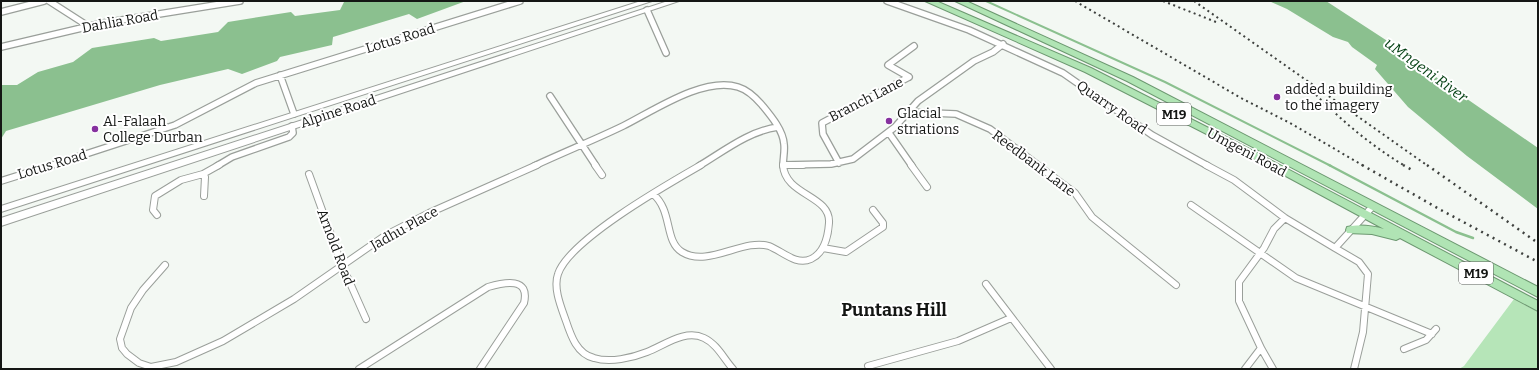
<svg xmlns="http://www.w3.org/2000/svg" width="1539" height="370" viewBox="0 0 1539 370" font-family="Bitter,serif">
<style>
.green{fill:#b6e5b8}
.forest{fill:#8bc08f}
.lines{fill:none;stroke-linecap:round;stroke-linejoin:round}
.stream-far1{stroke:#8bc08f;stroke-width:2}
.stream{stroke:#8bc08f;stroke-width:2.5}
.minor-far1-casing{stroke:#9a9f9a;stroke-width:8}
.minor-casing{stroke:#9a9f9a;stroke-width:8}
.secondary-casing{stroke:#9a9f9a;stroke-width:2}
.trunk-casing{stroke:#6c9870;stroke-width:2}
.minor-far1{stroke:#fff;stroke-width:5.5}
.minor{stroke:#fff;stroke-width:6}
.secondary{fill:#fff;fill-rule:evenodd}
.trunk{fill:#b0e4b4;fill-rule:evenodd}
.rail-far1{stroke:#3e413e;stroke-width:2;stroke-dasharray:2 3.5;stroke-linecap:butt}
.rail{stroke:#3e413e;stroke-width:2.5;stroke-dasharray:2 4.5;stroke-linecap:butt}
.poi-dot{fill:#86319f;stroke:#fff;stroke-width:1.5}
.labels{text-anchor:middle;stroke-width:4;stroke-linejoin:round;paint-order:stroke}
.shield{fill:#fff;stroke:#5a5c5a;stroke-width:1}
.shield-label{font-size:13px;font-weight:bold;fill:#141614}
.street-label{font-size:14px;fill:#141614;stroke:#fff}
.poi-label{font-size:14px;fill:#141614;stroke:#fff;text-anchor:start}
.water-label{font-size:15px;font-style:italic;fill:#023f11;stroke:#fff}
.district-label{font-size:18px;font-weight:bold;fill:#141614;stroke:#fff}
</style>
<rect width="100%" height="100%" fill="#f3f8f3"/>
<path class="green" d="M1514 299 1538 312V369H1459L1464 366Z"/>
<path class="forest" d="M352 1H466L417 19 409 14 333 37 332 45 280 57 277 61 242 74 228 69 160 85 6 131 1 139V85H17L38 72 73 62 92 48 154 38 161 41 218 32 228 22 291 12 295 16 340 10 344 2Z
M1269 1H1326L1392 44 1444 83 1538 148V209L1467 156 1408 107 1375 69 1377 65 1352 47 1348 42 1333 37 1287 9Z"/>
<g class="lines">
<path class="stream-far1" d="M986 1 1165 82 1331 166"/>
<path class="stream" d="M1329 165 1456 232 1473 238"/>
<defs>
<path id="minor-far1" d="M49 1 88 26
M887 1 969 30 1063 73 1152 135 1208 166
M647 10 666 53
M1 12 44 1
M1 47 103 23 240 1
M280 75 294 114
M909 77 888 65 914 46
M550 96 596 166
M908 112 956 114 990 129 1039 166
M889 133 912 166
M839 163 823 134 822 123 909 77
M783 165 831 164 853 159 895 127 918 101 974 61 993 52 1003 44
M49 166 175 125 256 83 520 1
M217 166 232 157 289 137 293 133 292 126
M534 166C564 152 594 140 623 126 653 111 704 76 738 87 748 90 756 98 762 105 771 116 783 130 784 144 785 151 783 159 783 166
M699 166C724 151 749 131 778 127"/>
<path id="minor" d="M595 165 602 175
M701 165C668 184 569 240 558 274 553 288 561 307 566 321 571 336 577 354 594 358 610 363 632 358 647 352 665 345 685 329 704 338 717 344 724 359 733 369
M783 165H803
M911 165 927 187
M1037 165 1075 193 1092 217 1176 285
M1206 165 1234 180 1285 218 1335 248 1373 206
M203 174 219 165
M309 174 342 265 366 319
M1 181 52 165
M653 194C673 211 664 241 682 252 708 268 743 238 769 246 782 251 796 266 811 259 824 253 828 237 829 223 831 195 785 196 783 165
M1191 205 1296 278 1432 334
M157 215 153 210 155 196 181 180 203 174 205 177 204 196
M823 248 846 252 883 227V223L873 210
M1335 248 1359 262 1368 274 1363 332 1354 369
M165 265 143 290 131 308 120 339 122 348 127 354 139 363 151 367 176 362 223 341 294 299 386 235 429 213 537 165
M986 284 1051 369
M1261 348 1273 369
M1404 349 1426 340 1436 329
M868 366 958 341 1011 318
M359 369 488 287C505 282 530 277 524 303L480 369
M1245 369 1261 348 1239 301V282L1264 248 1274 229 1285 218"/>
<path id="secondary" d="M641 1H652L1 212V206Z
M668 1H679L1 226V218Z"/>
<path id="trunk" d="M925 1H936L1091 68 1238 143 1538 301V311L1400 238 1396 240 1372 234 1347 233 1346 230 1347 227C1359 224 1373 226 1384 229L1232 147 1085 72Z
M955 1H966L1133 77 1538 287V297L1127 81Z"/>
</defs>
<use href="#minor-far1" class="minor-far1-casing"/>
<use href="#minor" class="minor-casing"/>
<use href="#secondary" class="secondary-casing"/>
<use href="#trunk" class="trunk-casing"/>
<use href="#minor-far1" class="minor-far1"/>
<use href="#minor" class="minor"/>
<use href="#secondary" class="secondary"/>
<use href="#trunk" class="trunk"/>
<path class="rail-far1" d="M1075 1 1241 98 1290 123 1364 166
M1163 1 1216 22
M1194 1 1428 166
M1308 87C1339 118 1367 143 1405 166"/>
<path class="rail" d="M1362 165 1441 210 1538 262
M1403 165 1414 171
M1427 165 1538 243"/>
</g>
<g class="poi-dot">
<circle cx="1277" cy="97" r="4"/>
<circle cx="889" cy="121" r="4"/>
<circle cx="95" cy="129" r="4"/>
</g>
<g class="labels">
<g class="shield">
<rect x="1157" y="103" width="34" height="22" rx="3"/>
<rect x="1459" y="262" width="34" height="22" rx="3"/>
</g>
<g class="shield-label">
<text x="1174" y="119">M19</text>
<text x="1476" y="278">M19</text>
</g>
<g class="street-label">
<text transform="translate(120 21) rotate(-10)" y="5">Dahlia Road</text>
<text transform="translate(400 38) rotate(-17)" y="5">Lotus Road</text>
<text transform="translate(866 99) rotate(-27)" y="5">Branch Lane</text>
<text transform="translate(1112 107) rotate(35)" y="5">Quarry Road</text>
<text transform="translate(338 111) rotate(-18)" y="5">Alpine Road</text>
<text transform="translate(1247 152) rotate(28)" y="5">Umgeni Road</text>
<text transform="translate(1034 163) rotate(37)" y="5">Reedbank Lane</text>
<text transform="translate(52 164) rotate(-17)" y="5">Lotus Road</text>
<text transform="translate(404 228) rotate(-29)" y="5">Jadhu Place</text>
<text transform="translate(336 247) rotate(69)" y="5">Arnold Road</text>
</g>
<g class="poi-label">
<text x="1285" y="94">added a building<tspan x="1285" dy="16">to the imagery</tspan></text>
<text x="897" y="118">Glacial<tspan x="897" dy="16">striations</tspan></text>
<text x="103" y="126">Al-Falaah<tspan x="103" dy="16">College Durban</tspan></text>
</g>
<g class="water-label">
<text transform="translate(1426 70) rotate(36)" y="5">uMngeni River</text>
</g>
<g class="district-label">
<text x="894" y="316">Puntans Hill</text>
</g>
</g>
<rect width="1539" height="370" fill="none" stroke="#141614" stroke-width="4"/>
</svg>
